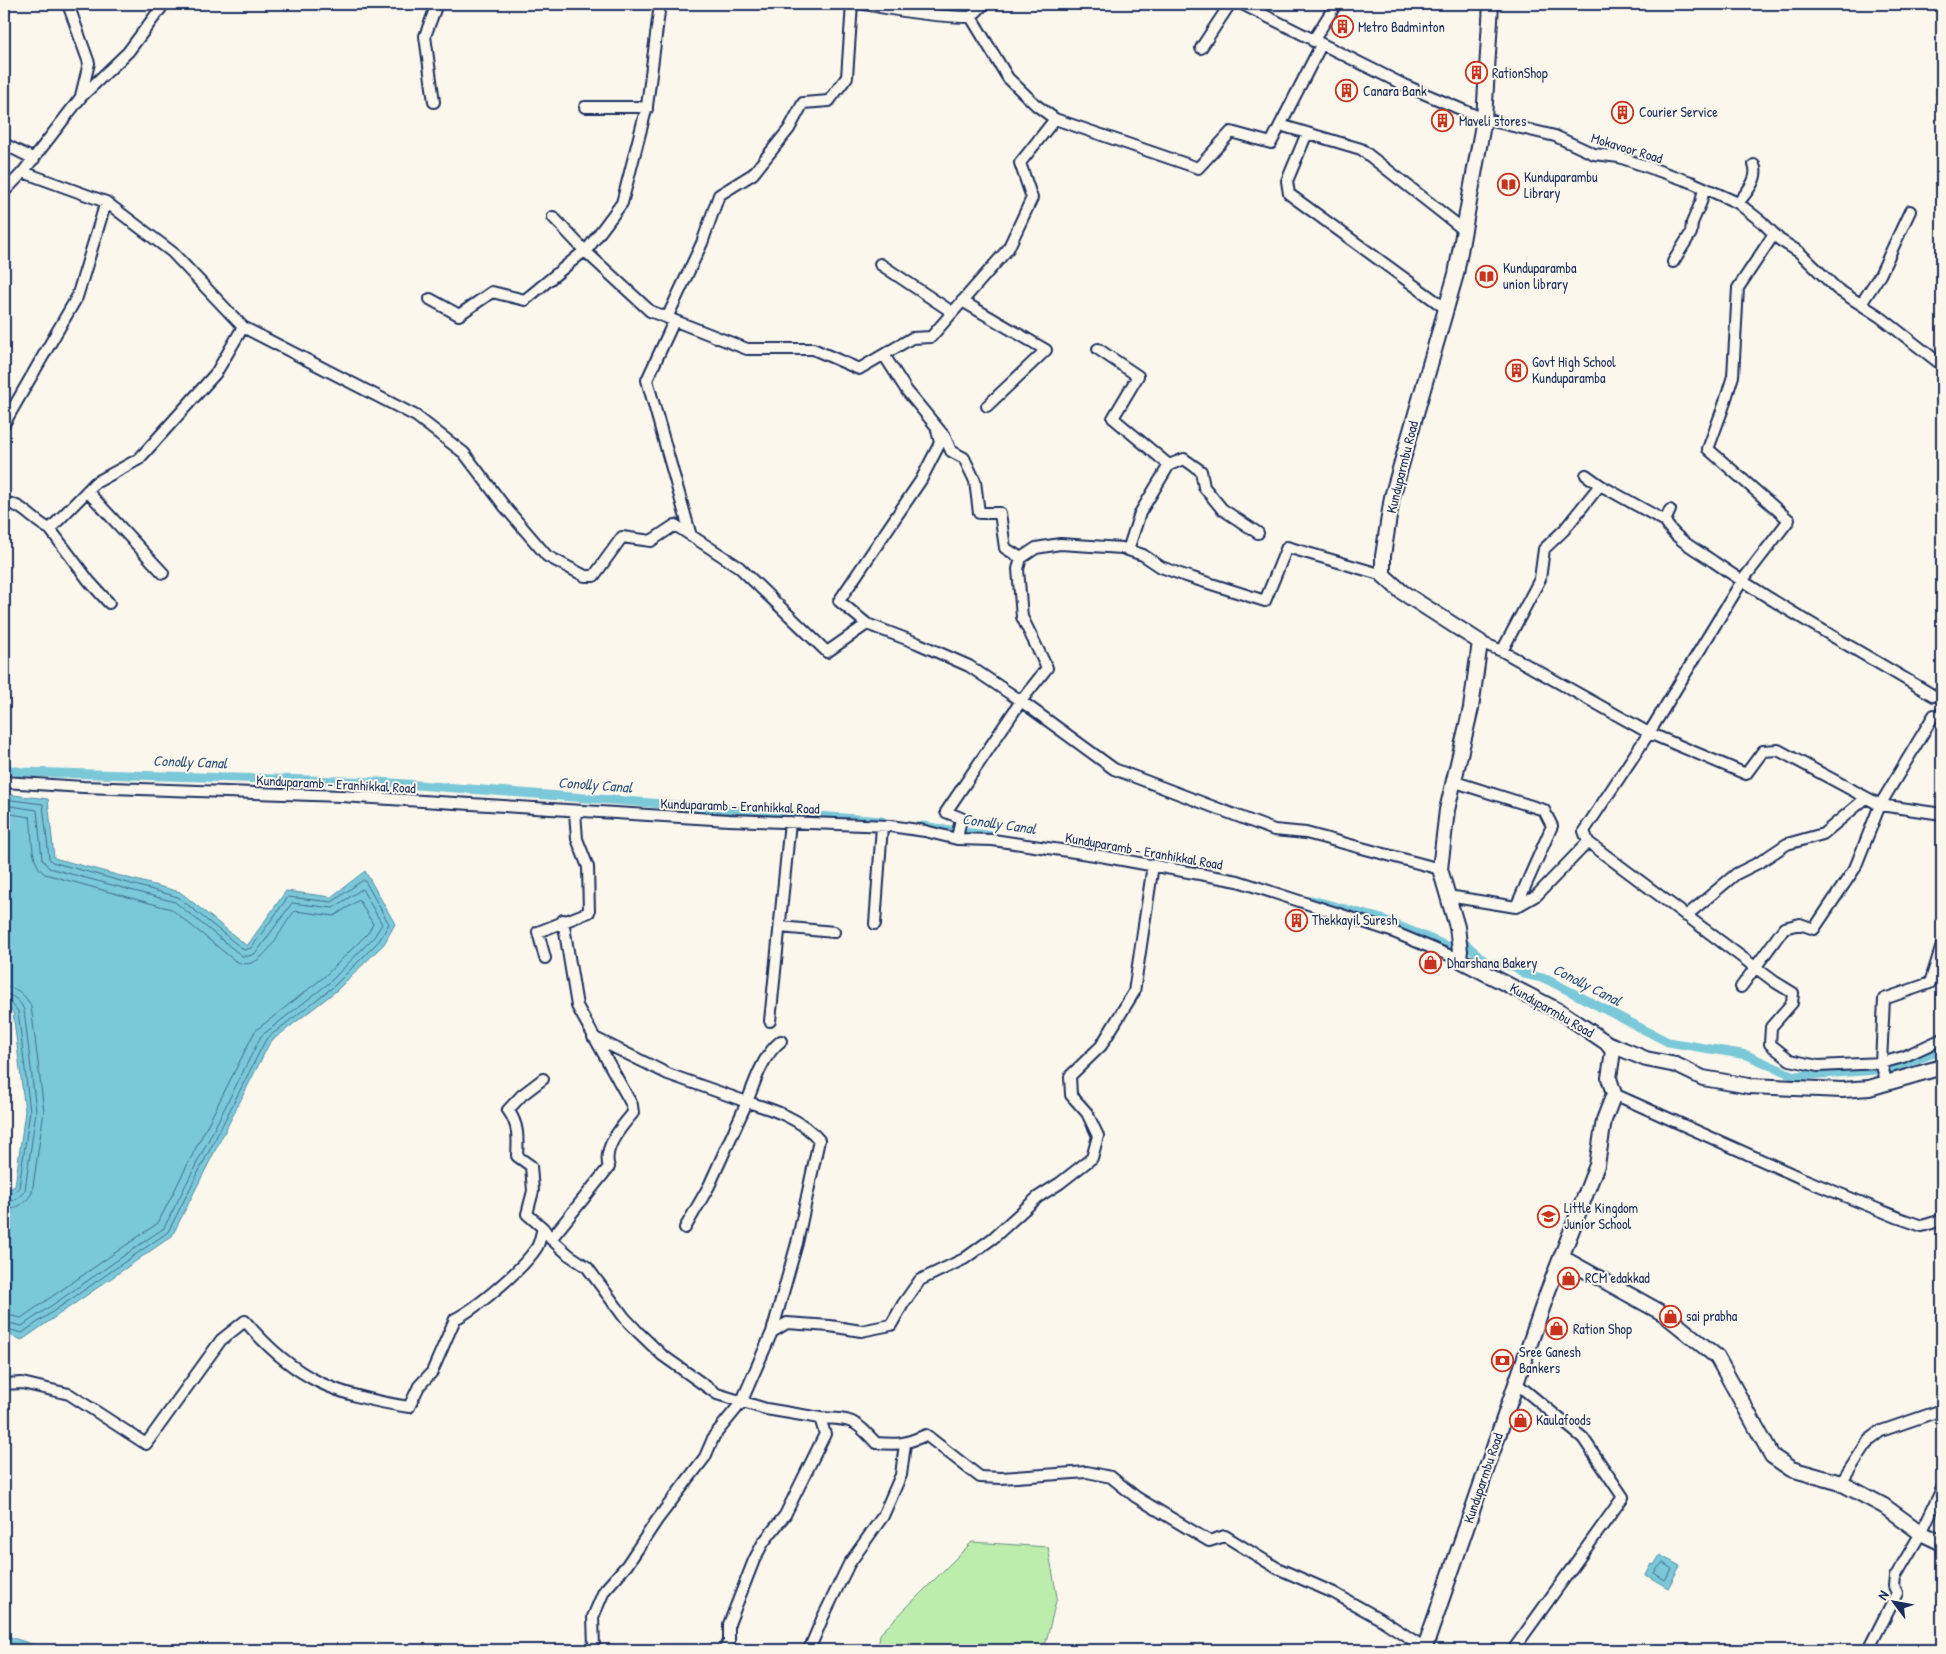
<svg xmlns="http://www.w3.org/2000/svg" width="1946" height="1654" viewBox="0 0 1946 1654" font-family="'Patrick Hand',sans-serif">
<style>
.green{fill:#bcedac;stroke:#6c8e85}
.water{fill:#7ac8d8;stroke:#548ba7}
.lines{fill:none;stroke-linecap:round;stroke-linejoin:round}
.shore{stroke:#416c8f;stroke-width:1}
.canal{stroke:#7ac8d8;stroke-width:9}
.street-casing{stroke:#1b2f5e;stroke-width:14}
.secondary-casing{stroke:#1b2f5e;stroke-width:18}
.street{stroke:#fbf7ec;stroke-width:10}
.secondary{stroke:#fbf7ec;stroke-width:14}
.labels{text-anchor:middle;stroke-width:4;stroke-linejoin:round;paint-order:stroke}
.poi-label{font-size:14px;fill:#1b2f5e;stroke:#fbf7ec;text-anchor:start}
.street-label{font-size:14px;fill:#1b2f5e;stroke:#fbf7ec}
.water-label{font-size:15px;font-style:italic;fill:#33557c;stroke:#fbf7ec}
</style>
<rect width="100%" height="100%" fill="#fbf7ec"/>
<filter id="ink" filterUnits="userSpaceOnUse"><feTurbulence type="fractalNoise" baseFrequency=".02" numOctaves="2"/><feDisplacementMap in="SourceGraphic" scale="10" xChannelSelector="R" yChannelSelector="G"/><feConvolveMatrix kernelMatrix="1 2 1 2 8 2 1 2 1" color-interpolation-filters="sRGB"/></filter>
<g filter="url(#ink)">
<path class="green" d="M972 1542 1048 1547 1057 1597 1044 1650H878L880 1634Z"/>
<path class="water" d="M4 794 48 799 54 858 180 892 247 946 286 891 331 897 365 871 395 924 384 944 336 991 270 1042 172 1236 22 1340 4 1333V1192L15 1186 25 1111 13 1012 4 1004Z
M1660 1555 1680 1566 1668 1588 1646 1575 1652 1564 1654 1565Z
M4 1635 50 1650H4Z"/>
<g class="lines">
<path class="shore" d="M4 799 43 804 49 858 52 862 178 897 244 950 251 948 288 897 332 902 363 880 365 881 389 924 379 941 333 987 266 1039 168 1232 22 1333 4 1328
M4 805 37 810 42 859 49 868 175 902 242 956H249L256 953 292 903 333 908 362 889 382 924 374 937 329 983 261 1036 164 1228 22 1326 4 1322
M4 813 30 817C33 834 29 863 45 874L171 909 234 960C262 978 280 927 295 911L334 916 359 900 373 924 368 933 324 977 255 1031 158 1223 21 1318 4 1314
M4 986C16 987 26 995 31 1006L44 1111 32 1193C26 1203 15 1210 4 1210
M4 994C13 994 21 1002 24 1010L36 1111 25 1190C21 1197 12 1202 4 1203
M4 1000 9 1001 18 1011 30 1111 19 1187 16 1191 4 1196
M1663 1563 1672 1569 1665 1580 1654 1573Z"/>
<path class="canal" d="M4 769 22 772 379 782 882 821
M922 826 993 836
M1312 900 1382 919 1454 949 1467 945 1487 963 1514 966 1525 974 1546 979 1668 1042 1747 1055 1794 1076 1891 1069 1942 1050"/>
<defs>
<path id="street" d="M68 4 89 63 81 96
M864 4C899 11 935 17 971 17L984 4
M1242 4 1404 85 1484 119 1555 136 1594 154 1619 157 1691 182 1738 203 1762 222 1780 240 1799 252 1837 289 1879 316 1942 365
M971 17 1008 78 1036 105 1055 119
M1313 41 1336 4
M1201 48 1228 7V4
M434 102 425 36 437 4
M585 107H639L647 109
M1280 125 1361 149 1464 230
M1307 133 1287 181 1289 194 1445 308
M4 144 34 159
M23 172 106 202 172 252 243 327 416 416 464 453 505 507 547 556 585 576H594L622 537 651 541 675 525 739 567 827 652 867 624 917 643 969 666 1021 701 1114 769 1274 830 1306 833 1440 869
M4 192 23 172 81 97 128 52 164 4
M1738 203C1746 193 1760 178 1754 165
M553 217 585 251 650 311 747 349H813L859 369 912 338 931 337 1008 249 1032 198 1020 163 1055 119 1198 168 1231 132 1271 143 1321 45
M1774 234 1738 288 1733 376 1723 408 1708 449 1789 520 1742 581 1649 733 1584 831 1588 842 1775 982 1793 993 1792 1003 1771 1027 1770 1044 1790 1060 1818 1066 1881 1063 1903 1057 1942 1039
M1673 262 1691 233 1692 223 1701 202 1704 188
M880 264 952 312
M430 299 459 315 492 292 525 300 589 247 622 203 647 106 660 4
M962 301 1046 350 987 406
M1861 304 1880 275 1910 211
M667 318 702 243 719 195 753 174 789 129 803 103 829 101 847 77 852 4
M674 321 647 380 691 536
M1098 349 1138 376 1113 418 1169 465
M884 355 907 391 945 437 951 451 964 458 975 481 979 513H1000L1005 548 1021 558 1018 569 1022 617 1047 668 1021 701 946 812 961 818 957 839
M4 424 77 297 106 202
M1586 475 1600 485 1665 521
M87 491 163 573
M4 504C19 500 35 523 50 529L95 483 139 459 216 373 243 327
M1670 510 1665 521C1674 539 1697 550 1714 562 1784 610 1861 652 1934 696
M50 529 89 581 109 603
M1128 550 1140 513 1169 465 1184 459 1201 471 1204 487 1222 509 1258 533
M1021 558 1036 548 1060 544 1122 548 1143 555 1161 567 1183 575 1265 601 1287 547 1383 575
M867 624 839 601 921 480 940 443 937 430
M1480 642 1502 651 1649 733 1746 774 1763 751 1778 750 1880 805 1942 814
M1502 651 1540 579 1544 549 1564 530 1600 485
M1452 781 1544 810 1552 826 1516 907
M4 782 83 787 341 796 729 820 890 826 925 831 957 839 993 840 1095 855 1238 881 1391 931 1458 959
M1448 896 1516 907 1537 895 1588 842
M1686 916 1736 874 1760 862 1787 844 1823 834 1866 798
M875 924 882 826
M780 927 834 932
M545 958 538 932 589 912 588 867 577 839 575 812
M1741 987 1784 928 1800 924 1814 929 1855 868 1880 805 1934 715
M770 1021 790 822
M593 1037 668 1074 747 1102 709 1186 685 1228
M543 1079 522 1095 508 1110C519 1125 518 1138 517 1156L531 1166 533 1191 527 1214 543 1228
M1887 1084 1881 1063 1884 999 1930 983 1942 945
M1614 1094 1801 1178 1899 1218 1922 1226 1942 1220
M551 1239 609 1167C602 1149 621 1127 633 1113L632 1105 577 1006 563 920
M772 1332 797 1243 819 1140C802 1119 772 1109 747 1102 755 1081 763 1055 781 1041
M4 1384 22 1383 69 1394 146 1444 221 1340 245 1321C295 1380 335 1395 409 1407L419 1386 432 1372 455 1319C477 1308 524 1268 537 1247 540 1242 541 1234 543 1228L551 1239 569 1255 587 1267 624 1317 638 1332 662 1355 717 1394 766 1409 820 1418 825 1434 785 1515 763 1543 754 1560 729 1624V1642L724 1650
M820 1418C852 1419 854 1419 876 1443 899 1445 905 1444 926 1435L980 1477 1001 1478 1087 1472 1111 1477 1136 1497 1209 1541 1225 1536 1277 1568 1334 1593 1382 1620 1428 1650
M1841 1483 1869 1440 1881 1431 1942 1410
M598 1650 594 1647 593 1617 604 1591 627 1565 657 1520 705 1457 714 1436 741 1403 772 1332 787 1323 830 1326 861 1331 891 1325 903 1304 920 1280 964 1259 993 1238 1038 1197 1060 1183 1092 1158 1098 1136 1087 1113 1071 1095 1070 1076 1101 1046 1134 992 1153 865
M809 1650 823 1617 849 1564 883 1516 901 1475 905 1444
M1513 1650 1623 1497 1583 1438 1516 1383
M1868 1650 1897 1593 1894 1586 1895 1577 1921 1533 1942 1489"/>
<path id="secondary" d="M1607 1043 1646 1059 1676 1065 1703 1078 1749 1086 1842 1090 1869 1088 1942 1067
M1561 1257 1664 1314 1717 1357 1772 1456 1791 1469 1841 1483 1884 1506 1921 1533 1942 1543
M1424 1650 1548 1291 1597 1165 1604 1120 1614 1094 1609 1078 1613 1051 1607 1043 1561 1012 1458 959 1460 951 1457 927 1440 869 1447 810 1471 708 1480 642 1402 592 1383 575V556L1392 497 1456 274 1484 119 1491 4"/>
</defs>
<use href="#street" class="street-casing"/>
<use href="#secondary" class="secondary-casing"/>
<use href="#street" class="street"/>
<use href="#secondary" class="secondary"/>
</g>
</g>
<defs>
<symbol id="building-ring" viewBox="-11 -11 22 22"><circle r="9.5" fill="#fbf7ec" stroke="#c8321e" stroke-width="1.5"/><path d="M-4-6H4V6H1V3H-1V6H-4ZM-2.5-4.3h1.7v1.8h-1.7ZM.8-4.3h1.7v1.8H.8ZM-2.5-1h1.7V.8h-1.7ZM.8-1h1.7V.8H.8Z" fill="#c8321e"/></symbol>
<symbol id="library-ring" viewBox="-11 -11 22 22"><circle r="9.5" fill="#fbf7ec" stroke="#c8321e" stroke-width="1.5"/><path d="M-6-4Q-3-5.5-.7-3.5V5Q-3 3-6 4ZM6-4Q3-5.5 .7-3.5V5Q3 3 6 4Z" fill="#c8321e"/></symbol>
<symbol id="shop-ring" viewBox="-11 -11 22 22"><circle r="9.5" fill="#fbf7ec" stroke="#c8321e" stroke-width="1.5"/><path d="M-5-2.5h2.3a2.7 3.5 0 0 1 5.4 0H5L5.5 6h-11ZM-1.5-2.5h3a1.5 2.3 0 0 0-3 0Z" fill="#c8321e"/></symbol>
<symbol id="school-ring" viewBox="-11 -11 22 22"><circle r="9.5" fill="#fbf7ec" stroke="#c8321e" stroke-width="1.5"/><path d="M0-5L7-2L0 1L-7-2ZM-4 1L0 2.5L4 1V4Q0 6-4 4Z" fill="#c8321e"/></symbol>
<symbol id="bank-ring" viewBox="-11 -11 22 22"><circle r="9.5" fill="#fbf7ec" stroke="#c8321e" stroke-width="1.5"/><path d="M-6-4H6V4H-6ZM0-2.3a2.3 2.3 0 1 0 0 4.6a2.3 2.3 0 1 0 0-4.6Z" fill="#c8321e"/></symbol>
</defs>
<g fill-rule="evenodd">
<use href="#building-ring" x="1330" y="14" width="25" height="25"/>
<use href="#building-ring" x="1464" y="60" width="25" height="25"/>
<use href="#building-ring" x="1334" y="78" width="25" height="25"/>
<use href="#building-ring" x="1610" y="100" width="25" height="25"/>
<use href="#building-ring" x="1430" y="108" width="25" height="25"/>
<use href="#library-ring" x="1496" y="172" width="25" height="25"/>
<use href="#library-ring" x="1474" y="264" width="25" height="25"/>
<use href="#building-ring" x="1504" y="358" width="25" height="25"/>
<use href="#building-ring" x="1284" y="908" width="25" height="25"/>
<use href="#shop-ring" x="1418" y="950" width="25" height="25"/>
<use href="#school-ring" x="1536" y="1204" width="25" height="25"/>
<use href="#shop-ring" x="1556" y="1266" width="25" height="25"/>
<use href="#shop-ring" x="1658" y="1304" width="25" height="25"/>
<use href="#shop-ring" x="1544" y="1316" width="25" height="25"/>
<use href="#bank-ring" x="1490" y="1348" width="25" height="25"/>
<use href="#shop-ring" x="1508" y="1408" width="25" height="25"/>
</g>
<g class="labels">
<g class="poi-label">
<text x="1358" y="32">Metro Badminton</text>
<text x="1492" y="78">RationShop</text>
<text x="1363" y="96">Canara Bank</text>
<text x="1639" y="117">Courier Service</text>
<text x="1459" y="126">Maveli stores</text>
<text x="1524" y="182">Kunduparambu<tspan x="1524" dy="16">Library</tspan></text>
<text x="1503" y="273">Kunduparamba<tspan x="1503" dy="16">union library</tspan></text>
<text x="1532" y="367">Govt High School<tspan x="1532" dy="16">Kunduparamba</tspan></text>
<text x="1312" y="925">Thekkayil Suresh</text>
<text x="1447" y="968">Dharshana Bakery</text>
<text x="1564" y="1213">Little Kingdom<tspan x="1564" dy="16">Junior School</tspan></text>
<text x="1585" y="1283">RCM edakkad</text>
<text x="1686" y="1321">sai prabha</text>
<text x="1573" y="1334">Ration Shop</text>
<text x="1519" y="1357">Sree Ganesh<tspan x="1519" dy="16">Bankers</tspan></text>
<text x="1536" y="1425">Kaulafoods</text>
</g>
<g class="street-label">
<text transform="translate(1627 148) rotate(17)" y="5">Mokavoor Road</text>
<text transform="translate(1402 467) rotate(-76)" y="5">Kunduparmbu Road</text>
<text transform="translate(336 784) rotate(3)" y="5">Kunduparamb - Eranhikkal Road</text>
<text transform="translate(740 806) rotate(2)" y="5">Kunduparamb - Eranhikkal Road</text>
<text transform="translate(1144 851) rotate(10)" y="5">Kunduparamb - Eranhikkal Road</text>
<text transform="translate(1552 1010) rotate(30)" y="5">Kunduparmbu Road</text>
<text transform="translate(1483 1478) rotate(-71)" y="5">Kunduparmbu Road</text>
</g>
<g class="water-label">
<text transform="translate(190 762) rotate(2)" y="5">Conolly Canal</text>
<text transform="translate(595 785) rotate(4)" y="5">Conolly Canal</text>
<text transform="translate(999 824) rotate(8)" y="5">Conolly Canal</text>
<text transform="translate(1587 985) rotate(27)" y="5">Conolly Canal</text>
</g>
</g>
<rect width="1946" height="1654" fill="none" stroke="#fbf7ec" stroke-width="20"/>
<rect x="10" y="10" width="1926" height="1634" fill="none" stroke="#1b2f5e" stroke-width="2" filter="url(#ink)"/>
<g transform="translate(1894 1602) rotate(302)" stroke="#fbf7ec" stroke-width="4" paint-order="stroke">
<path d="M0-4L9 19L0 12L-9 19Z" fill="#1b2f5e"/>
<text y="-8" font-size="14" font-weight="bold" text-anchor="middle" fill="#1b2f5e">N</text>
</g>
</svg>
